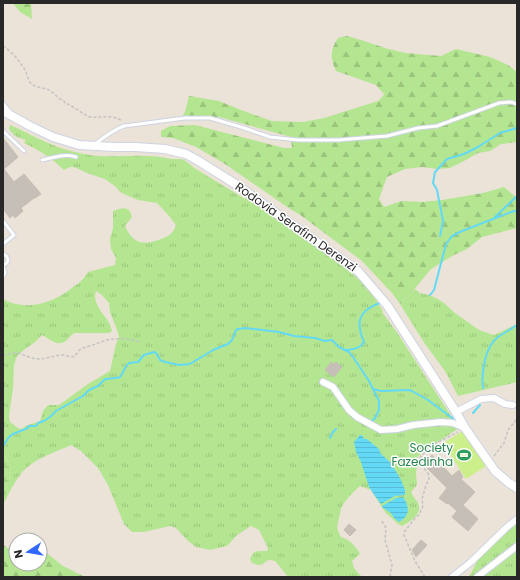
<svg xmlns="http://www.w3.org/2000/svg" width="520" height="580" viewBox="0 0 520 580" font-family="Poppins,sans-serif">
<style>
.grass{fill:url(#grass-tufts);fill-rule:evenodd}
.forest{fill:url(#forest-firs)}
.wetland{fill:url(#wetland-marsh)}
.pitch{fill:#ccee8b}
.water{fill:url(#water-rules)}
.lines{fill:none;stroke-linecap:round;stroke-linejoin:round}
.stream{stroke:#64d9f5;stroke-width:2}
.building{fill:#c6bfb8;stroke:#c6beb2}
.lane-casing{stroke:#cdd3e2;stroke-width:5}
.street-casing{stroke:#cdd3e2;stroke-width:8}
.secondary-casing{stroke:#cdd3e2;stroke-width:10}
.path{stroke:#c3c3c3;stroke-width:1.5;stroke-dasharray:3 2;stroke-linecap:butt}
.lane{stroke:#fff;stroke-width:3}
.street{stroke:#fff;stroke-width:6}
.secondary{stroke:#fff;stroke-width:8}
.labels{text-anchor:middle;stroke-width:3;stroke-linejoin:round;paint-order:stroke}
.street-label{font-size:12px;fill:#282828;stroke:#fff}
.leisure-label{font-size:12px;fill:#27864d;stroke:#fff;text-anchor:end}
</style>
<defs>
<pattern id="grass-tufts" width="24" height="20" patternUnits="userSpaceOnUse"><rect width="24" height="20" fill="#b4e691"/><path d="M3 7l-1-3M5 7V3M7 7l1-3M15 17l-1-3M17 17v-4M19 17l1-3" fill="none" stroke="#9bc57d"/></pattern>
<pattern id="forest-firs" width="22" height="20" patternUnits="userSpaceOnUse"><rect width="22" height="20" fill="#b4e691"/><path d="M5 1l3.5 6h-7zM16 11l3.5 6h-7z" fill="#9bc57d"/></pattern>
<pattern id="wetland-marsh" width="20" height="14" patternUnits="userSpaceOnUse"><rect width="20" height="14" fill="#b4e691"/><path d="M1 5h8M5 5V1M11 12h8M15 12V8" fill="none" stroke="#9bc57d"/></pattern>
<pattern id="water-rules" width="6" height="5" patternUnits="userSpaceOnUse"><rect width="6" height="5" fill="#64d9f5"/><path d="M0 2.5h6" fill="none" stroke="#57bad2"/></pattern>
</defs>
<rect width="100%" height="100%" fill="#ebe2d8"/>
<path class="grass" d="M10 125C17 128 23 131 29 134 48 144 69 152 90 155 117 159 145 152 171 159 174 159 178 159 181 159 186 160 191 166 196 169 212 179 229 189 245 199L247 197 288 225 335 260 367 286 383 311 382 312 396 331 459 428 430 447 416 458 417 463 416 474 417 485 411 492C413 496 416 500 418 503 423 515 410 521 402 526L398 524 385 512 371 490 360 486C354 491 343 502 341 509 340 512 340 515 339 518 337 527 336 529 341 537 350 540 356 546 360 554L352 561 354 568 362 577H288L276 562C266 556 266 565 259 565 256 565 254 563 252 563L250 559 253 553 258 551H267L268 548 259 530 251 526 237 535 227 546 210 550 196 547 187 540 176 528 170 526 144 532H132L124 524 108 485 98 468 81 451 71 445C54 453 32 459 20 475 13 484 8 495 3 505V497L6 494 11 471 10 464 3 452V299C24 311 49 304 68 291 78 283 81 283 88 272L115 265 116 258 111 249 110 239 113 228V211C122 208 129 205 132 217L125 226C133 244 143 246 161 239 169 236 173 234 176 225L170 217 157 203 138 200 126 195 120 192 116 187 105 179 87 173 74 167H70L64 170C52 158 39 150 24 143L26 140C19 138 11 135 9 128ZM96 291 102 295 109 303 110 312 117 330 119 337 116 344 110 371 88 384 59 405H48L43 411 40 421C33 424 27 424 22 429L18 428 10 422 9 416 13 388 14 365 17 356 25 349 35 342 42 335C50 339 58 348 67 340 69 338 71 335 74 333H109L112 331C111 327 110 324 108 321 102 312 92 302 96 291Z
M415 289 420 293 429 295 436 298 444 303 455 313 479 330 494 335 517 324V382L458 396 445 371 425 344 400 304Z
M517 523V577H469C474 568 478 557 485 550 494 539 506 531 517 523Z"/>
<path class="forest" d="M13 3H31L32 19 20 12Z
M347 36 361 40 385 48 405 53 441 56 456 49 490 57 508 65 517 72V142L501 144 490 151 478 153 464 161 450 168 437 169 422 167 405 169 387 177 379 199 384 207 401 201 423 202 442 200 483 193 504 187 517 198V228L482 237 467 249 454 255 431 269 411 293 400 304 392 293 362 261 299 214 290 209 225 164 196 147 173 138 161 137V131L170 126 195 125 284 148H292L291 137 219 117H182L185 112 189 96 219 101 249 113 272 121 303 122 324 118 378 101 383 96 384 94 376 85 336 71C330 58 330 50 338 38Z
M3 544 7 548 16 549V564H40V549L43 550 63 566 85 577H3Z"/>
<path class="wetland" d="M3 452 10 464 11 471 6 494 3 497Z"/>
<path class="pitch" d="M463 431 486 466 466 479 443 443Z"/>
<path class="water" d="M360 435H362L364 439H367L379 449 381 454 391 463 401 480 405 490V494L404 495 395 496 381 504 375 496 369 487 361 462 356 452 354 442Z
M403 497C410 507 410 516 399 522L394 518 391 513 382 507V506L396 498Z"/>
<g class="lines">
<path class="stream" d="M495 217 517 196
M440 236 443 221 437 190 433 183 435 172 447 159 464 154 478 147 500 133 517 128
M430 295 434 290 446 244 452 236 462 231 514 211H517
M346 350C353 349 360 349 364 342 363 338 360 334 360 329 357 315 368 307 380 303
M483 388C481 373 485 346 498 337 504 333 511 329 517 325
M373 389 381 391 410 390 428 400 455 420
M473 413 480 405
M330 438 333 432 336 429
M3 446 9 437 13 434 28 428 29 426H36L38 423 44 421 50 417 56 411 83 396 89 390 98 386 105 379 116 378 120 377 123 372 125 368 129 363 138 362 144 355 154 352 156 353 160 360 165 362 180 365 190 364 213 350 228 344 232 340 236 330 238 329 245 328 279 332 294 336 315 338 325 341 332 340 339 347 349 352 353 357 369 381 379 401V410L375 418 370 423"/>
</g>
<path class="building" d="M3 138 18 157 4 169 14 182 24 174 41 194 35 198H34L21 208 23 211 15 218 13 215 10 218 3 209Z
M331 362 333 364 336 362 342 367 334 377 325 370Z
M432 455 452 476 459 470 463 477 461 479 475 492 463 505 478 519 468 531 452 517 457 511 448 503 447 504 439 498 447 488 423 464Z
M349 524 356 530 350 536 344 530Z
M421 540 427 545 416 557 412 550Z"/>
<g class="lines">
<defs>
<path id="lane" d="M3 103 9 111
M3 131 24 151
M95 144C104 137 113 130 124 126L185 118H210L241 127 270 137 298 140H338L387 136 418 128 437 126 499 103 511 102 517 104
M42 160C52 158 66 153 76 157
M3 221 14 235 3 244
M3 254C9 256 10 263 3 265
M3 266 5 273 3 277"/>
<path id="street" d="M323 382 333 387 349 410 357 417 381 430 397 429 413 425 441 422 453 423 465 428
M456 412 481 399 494 398 505 404 513 405
M452 577 471 562 506 528 517 519
M477 577 517 546"/>
<path id="secondary" d="M3 111 30 126 53 137 79 145 115 147H135L165 149 186 154 197 160 237 185 287 221 358 271 387 305 456 412 465 428 495 471 509 483 517 488"/>
</defs>
<use href="#lane" class="lane-casing"/>
<use href="#street" class="street-casing"/>
<use href="#secondary" class="secondary-casing"/>
<path class="path" d="M3 46C12 52 21 62 26 72 27 75 28 78 29 81 34 89 43 87 49 90 54 93 59 99 64 101L65 103C72 105 85 116 90 117 101 118 112 114 122 121
M3 356C21 348 23 358 38 359 47 359 55 355 63 355 66 355 69 357 72 357 76 357 77 351 81 349 85 347 91 346 95 344 99 343 103 341 107 340 115 338 133 338 140 343
M494 456 504 443 508 430 517 419
M382 521 386 528 385 540 392 565 390 577
M425 577 415 561 404 535 405 531 416 517 419 515 423 506 422 499 426 485 429 480V475L421 464 419 460C425 447 446 438 458 432"/>
<use href="#lane" class="lane"/>
<use href="#street" class="street"/>
<use href="#secondary" class="secondary"/>
</g>
<defs>
<symbol id="stadium-bare" viewBox="-9 -9 18 18"><path d="M0-5a6.5 5 0 1 0 0 10a6.5 5 0 1 0 0-10ZM-3.5-1.8h7v3.6h-7Z" fill="#2e9e5b" stroke="#fff" stroke-width="2.5" paint-order="stroke"/></symbol>
</defs>
<g fill-rule="evenodd">
<use href="#stadium-bare" x="454" y="445" width="20" height="20"/>
</g>
<g class="labels">
<g class="street-label">
<text transform="translate(296 227) rotate(35)" y="4">Rodovia Serafim Derenzi</text>
</g>
<g class="leisure-label">
<text x="453" y="452">Society<tspan x="453" dy="14">Fazedinha</tspan></text>
</g>
</g>
<rect width="520" height="580" fill="none" stroke="#282828" stroke-width="8"/>
<g transform="translate(28 552) rotate(258)"><circle r="19" fill="#ffffff" stroke="#a9a9a9"/>
<path d="M0-3L7 15L0 10L-7 15Z" fill="#3168ff"/>
<text y="-6" font-size="11" font-weight="bold" text-anchor="middle" fill="#282828">N</text>
</g>
</svg>
